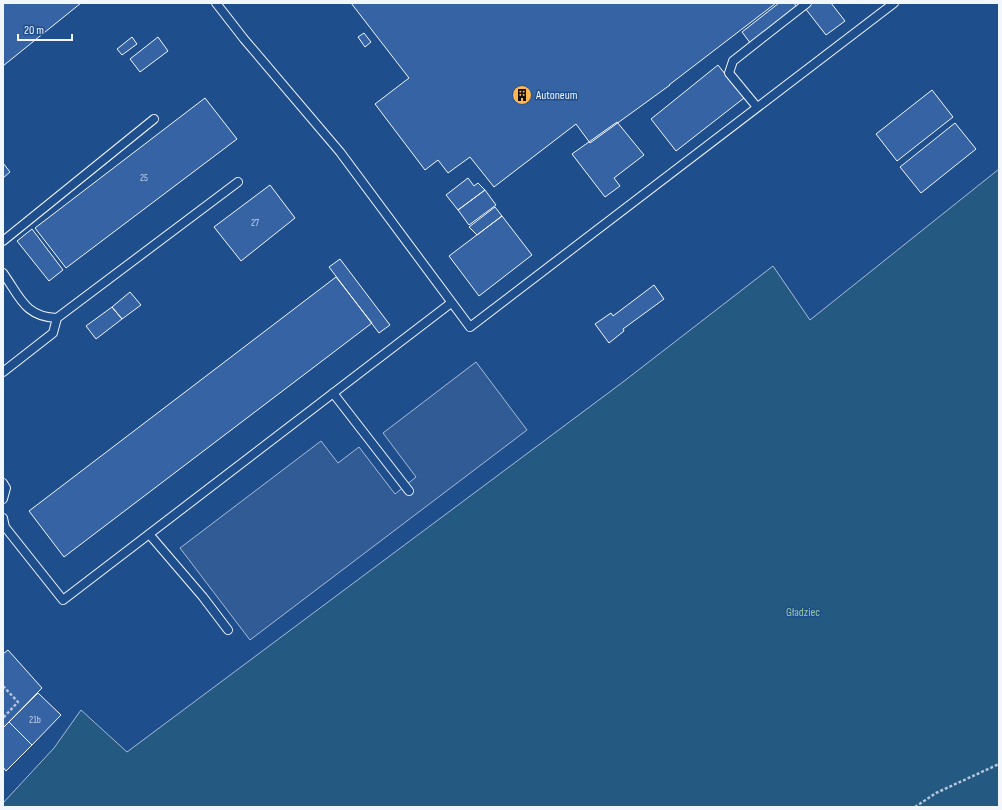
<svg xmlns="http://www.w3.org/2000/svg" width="1002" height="810" viewBox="0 0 1002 810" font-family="'Sofia Sans Condensed',sans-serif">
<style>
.green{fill:#245a82;stroke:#a8bbd7}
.parking{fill:#305b95;stroke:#a8bbd7}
.building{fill:#3563a3;stroke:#f2f6ff}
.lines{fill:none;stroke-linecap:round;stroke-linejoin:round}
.lane-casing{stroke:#f2f6ff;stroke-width:10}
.path{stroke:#b3c4dc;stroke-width:2.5;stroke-dasharray:3 2;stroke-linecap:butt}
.lane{stroke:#1f4e8c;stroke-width:8}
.labels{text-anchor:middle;stroke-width:3;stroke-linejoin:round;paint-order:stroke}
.number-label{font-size:10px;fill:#c3d1e8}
.poi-label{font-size:12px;fill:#f2f6ff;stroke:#1f4e8c;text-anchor:start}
.park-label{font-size:12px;fill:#97c8a6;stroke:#1f4e8c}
</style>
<rect width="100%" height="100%" fill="#1f4e8c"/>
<path class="green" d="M999 169V807H3V803L54 748 81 710 127 752 619 385 773 266 810 320Z"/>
<path class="parking" d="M476 362 527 430 250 640 180 548 321 441 338 463 359 447 395 494 416 477 383 433Z"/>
<path class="building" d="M3 3H81L3 66Z
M351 3H776L669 85H670L590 143 576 124 494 187 470 157 448 173 438 160 425 170 375 104 409 78Z
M779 3H794L798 9 754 48 742 32Z
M801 3H831L845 21 826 35Z
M364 33 371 42 365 47 358 37Z
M132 37 137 44 122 55 117 49Z
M158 37 168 51 140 72 130 59Z
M718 65 744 98 676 151 651 119Z
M932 90 953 117 897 161 876 134Z
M205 98 237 139 66 268 35 228Z
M617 122 644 155 614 178 620 186 605 197 572 154Z
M955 123 976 149 921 193 900 167Z
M3 163 10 172 3 178Z
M468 178 474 186 478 183 485 190 458 210 446 195Z
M270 185 295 218 241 261 214 227Z
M485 190 496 205 469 225 458 210Z
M495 207 502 216 477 235 469 227Z
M502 216 532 255 479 296 449 256Z
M32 229 63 270 49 281 17 241Z
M340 259 390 325 379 333 329 267Z
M336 277 372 323 64 557 29 511Z
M654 285 664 299 623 329 624 331 609 343 595 324 611 313 613 316Z
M130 292 141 305 122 319 112 307Z
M112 307 122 319 96 339 86 326Z
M8 650 42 688 3 728V654Z
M38 693 61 715 32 745 9 722Z
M9 722 32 745 6 771 3 767V728Z"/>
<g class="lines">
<defs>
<path id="lane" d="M216 3 244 39 340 152 470 327 894 3
M757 107 729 73 733 61 807 3
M3 241 154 119
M3 273C20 297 25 317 57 318L238 182
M3 372 53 333 57 318
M333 393 409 491
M3 483 6 488 3 499
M3 518 5 527 63 600 451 303
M149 534 203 597 228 630"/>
</defs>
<use href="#lane" class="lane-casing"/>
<path class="path" d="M3 686 18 702 3 718
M915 807 936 793 999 764"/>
<use href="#lane" class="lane"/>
</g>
<defs>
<symbol id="building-disc" viewBox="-11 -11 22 22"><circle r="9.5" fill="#ffb74d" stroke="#1f4e8c"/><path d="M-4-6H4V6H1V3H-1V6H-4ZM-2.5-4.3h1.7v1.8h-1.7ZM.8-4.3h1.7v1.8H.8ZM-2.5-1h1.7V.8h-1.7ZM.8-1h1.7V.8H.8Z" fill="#111"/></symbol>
</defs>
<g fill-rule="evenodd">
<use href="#building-disc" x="511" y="84" width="22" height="22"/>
</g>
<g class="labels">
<g class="number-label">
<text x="144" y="181">25</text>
<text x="255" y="226">27</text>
<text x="35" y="723">21b</text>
</g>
<g class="poi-label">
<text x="536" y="99">Autoneum</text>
</g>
<g class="park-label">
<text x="803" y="616">Gładziec</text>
</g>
</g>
<rect width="1002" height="810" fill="none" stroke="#f2f6ff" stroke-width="8"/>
<path d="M18 34v6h54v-6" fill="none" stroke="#f2f6ff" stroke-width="2"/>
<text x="24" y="34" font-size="12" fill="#f2f6ff" stroke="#1f4e8c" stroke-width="3" paint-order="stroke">20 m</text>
</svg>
